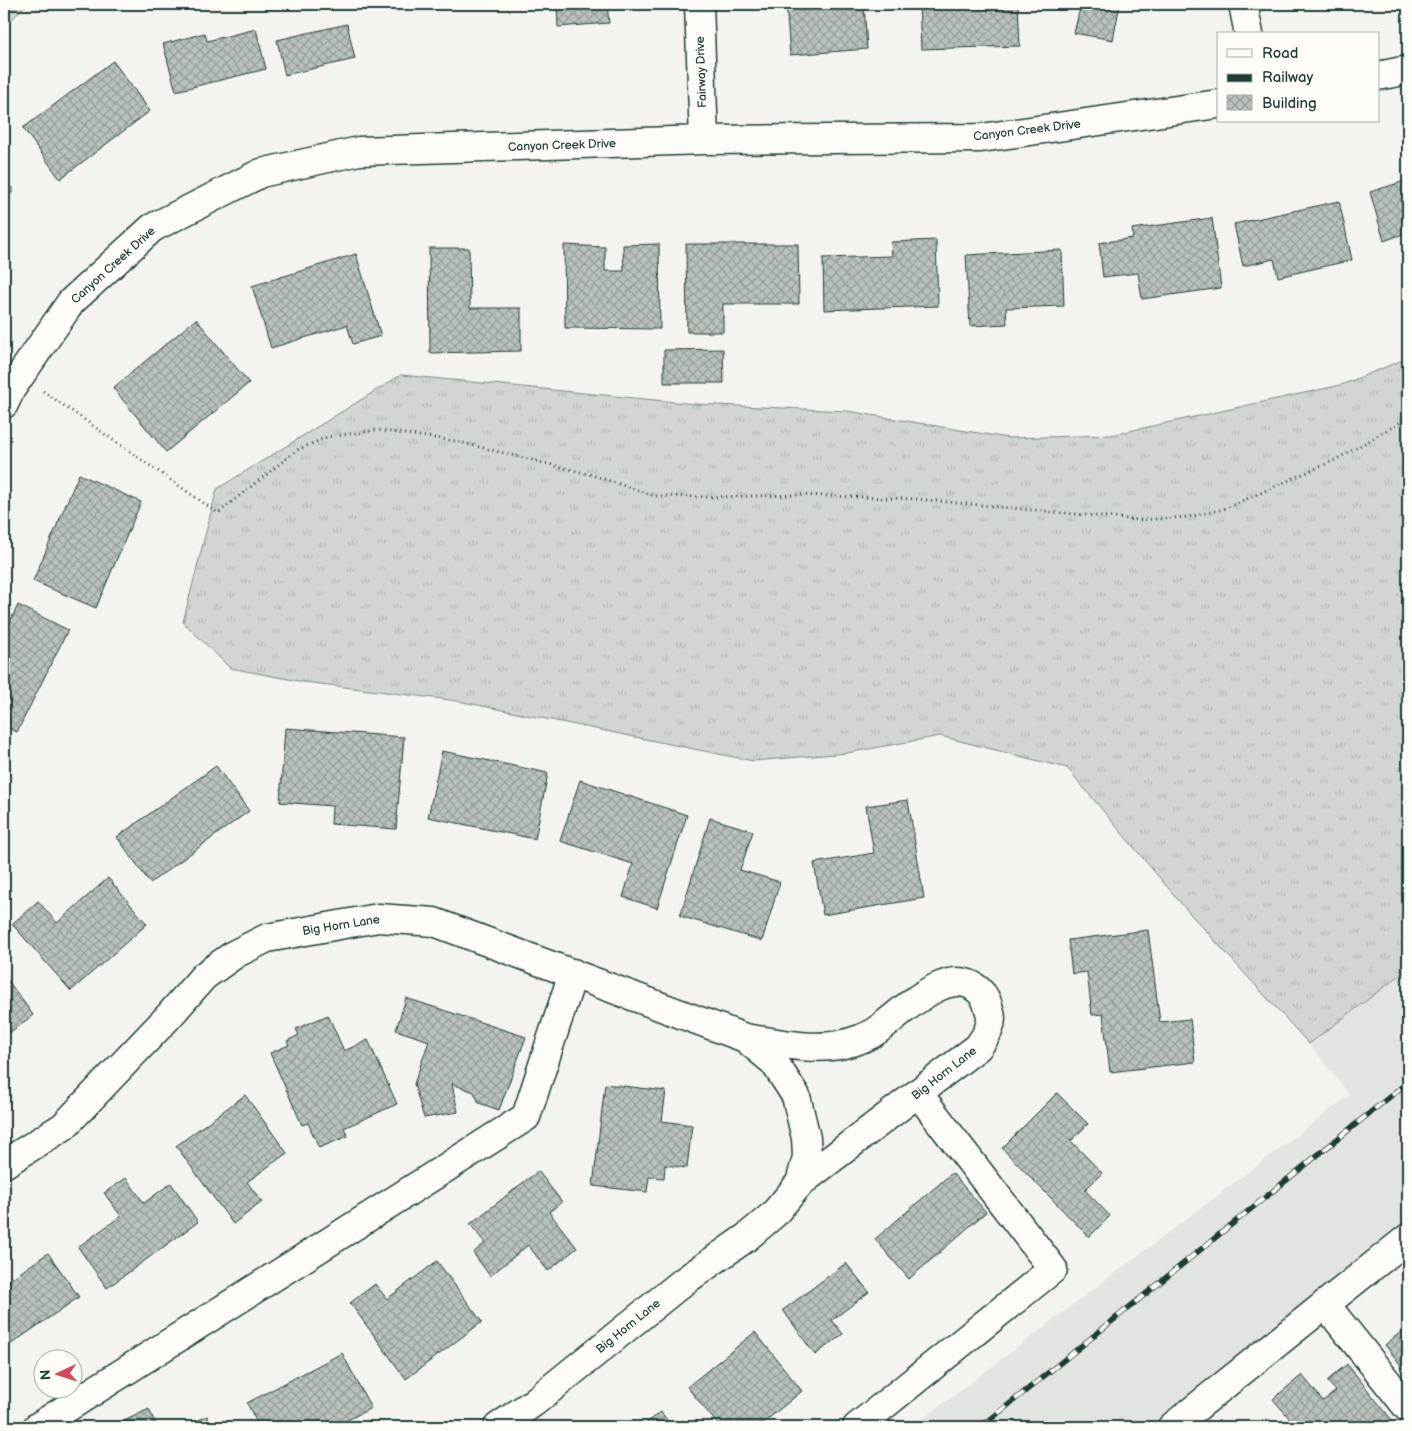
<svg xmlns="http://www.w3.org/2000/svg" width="1412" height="1431" viewBox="0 0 1412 1431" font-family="'Balsamiq Sans',sans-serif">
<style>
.built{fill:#e2e5df}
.grass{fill:url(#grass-tufts);stroke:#788a82}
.building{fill:url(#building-cross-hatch);stroke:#1f3d34}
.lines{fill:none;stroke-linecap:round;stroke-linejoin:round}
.minor-casing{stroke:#1f3d34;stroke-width:31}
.path{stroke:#1f3d34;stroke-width:3;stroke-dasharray:1 4;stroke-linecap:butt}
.minor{stroke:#fdfcf7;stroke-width:28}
.rail-casing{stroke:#1f3d34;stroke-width:5.5}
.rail{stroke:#fdfcf7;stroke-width:4;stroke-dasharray:11;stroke-linecap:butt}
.labels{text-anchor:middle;stroke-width:4;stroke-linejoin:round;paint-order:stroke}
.street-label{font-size:12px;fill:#1f3d34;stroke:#fdfcf7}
</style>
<defs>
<pattern id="grass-tufts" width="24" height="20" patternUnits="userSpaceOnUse" patternTransform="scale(1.25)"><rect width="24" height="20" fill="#d1d6d1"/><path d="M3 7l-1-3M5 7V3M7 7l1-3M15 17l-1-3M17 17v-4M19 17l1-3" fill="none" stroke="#b3b9b4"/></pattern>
<pattern id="building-cross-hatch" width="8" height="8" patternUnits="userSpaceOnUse" patternTransform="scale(1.25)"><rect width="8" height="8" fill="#b9c1bb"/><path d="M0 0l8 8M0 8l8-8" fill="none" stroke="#969e99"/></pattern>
</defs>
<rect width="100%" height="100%" fill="#f4f4ef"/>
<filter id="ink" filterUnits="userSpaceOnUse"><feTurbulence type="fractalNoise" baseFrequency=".02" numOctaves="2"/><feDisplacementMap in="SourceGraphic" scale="10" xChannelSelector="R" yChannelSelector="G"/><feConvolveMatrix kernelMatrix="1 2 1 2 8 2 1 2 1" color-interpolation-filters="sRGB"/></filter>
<g filter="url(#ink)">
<path class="built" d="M1408 969V1227L1162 1427H912L1350 1095 1309 1044Z"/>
<path class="grass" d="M4 4H26L4 28Z
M1408 358V969L1309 1044 1185 908 1067 768 940 736 847 753 753 761 458 701 304 682 230 668 183 622 217 489 401 375 695 404 847 411 1008 438 1111 435 1341 385Z"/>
<path class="building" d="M557 4H607L609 23 558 27Z
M786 4H864L867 49 790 55Z
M919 4H1018L1020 46 921 49Z
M1081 4H1120L1113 40 1074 33Z
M347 24 355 59 285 75 277 40Z
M256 29 266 69 176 91 163 44 205 33 207 41Z
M113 61 150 111 60 179 23 128Z
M1408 180V232L1384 241 1370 192Z
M4 181 14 190 4 203Z
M1339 201 1352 260 1278 277 1274 259 1243 266 1234 224Z
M1212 218 1221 288 1142 299 1138 273 1103 277 1099 243 1133 238 1132 229Z
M936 240 938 306 824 310 823 258 892 256 891 242Z
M659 244 660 329 565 328 564 245 605 247V271H624L623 245Z
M686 244H798L799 304H723V332H687Z
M429 248H469L470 308H521V351L430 353Z
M1062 250 1064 306 1006 308 1007 324 970 326 966 255Z
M356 254 381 336 353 344 347 325 271 348 252 286Z
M196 319 249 383 166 452 113 388Z
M723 349 724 383H664V350Z
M79 474 141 502 96 608 33 581Z
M18 605 68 630 17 732 4 726V634Z
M285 728 404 737 396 829 331 824 332 806 280 802Z
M442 751 548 773 535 839 428 817Z
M216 766 249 811 150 883 117 837Z
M580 780 687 815 657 908 623 897 633 864 560 841Z
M908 800 924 898 823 915 814 863 874 853 866 806Z
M710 818 753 831 740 870 780 882 762 941 680 916Z
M108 878 147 924 71 991 12 924 38 901 57 923Z
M1148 930 1160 1022 1190 1019 1195 1062 1110 1072 1103 1014 1092 1015 1087 972 1072 974 1068 940Z
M4 975 33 1015 4 1037Z
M406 998 526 1037 499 1110 479 1103 474 1092 452 1084 458 1112 424 1118 414 1084 429 1041 396 1030Z
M328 1015 344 1051 368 1040 397 1104 344 1128 348 1136 319 1148 308 1123 302 1125 270 1053 289 1045 287 1041 299 1035 296 1029Z
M605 1084 666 1091 662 1121 692 1125 687 1168 665 1165 664 1178 649 1177 647 1192 593 1186Z
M1057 1093 1088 1124 1071 1141 1102 1173 1085 1190 1110 1216 1089 1237 1002 1148Z
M245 1095 287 1153 247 1182 262 1202 233 1224 176 1146Z
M538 1171 562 1202 549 1212 577 1248 548 1271 528 1245 490 1276 473 1253 485 1243 470 1224Z
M952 1173 986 1212 909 1279 875 1239Z
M126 1178 144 1203 171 1183 198 1222 107 1288 78 1247 121 1216 104 1193Z
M48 1253 79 1297 4 1349V1284Z
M437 1261 482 1322 406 1379 350 1303 375 1284 387 1299Z
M846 1263 869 1292 832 1320 843 1334 815 1355 783 1310Z
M1408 1326V1374L1385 1345Z
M755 1332 802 1391 758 1427H720L687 1387Z
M342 1353 371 1408 334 1427H259L247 1403Z
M1347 1364 1392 1420 1383 1427H1297L1273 1399 1302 1375 1323 1401 1336 1391 1327 1381Z
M149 1409 157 1427H117L116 1425Z
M661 1412 672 1427H641Z
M207 1416 213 1427H184Z"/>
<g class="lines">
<defs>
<path id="minor" d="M699 4 704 140
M1243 4 1249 34
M1378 76 1408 70
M4 404 11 389 71 302 152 228 261 173 359 151 704 140 981 138 1218 104
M745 1038C779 1043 814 1052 848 1043 856 1041 866 1037 873 1033 900 1016 952 956 983 995 986 999 988 1005 989 1009 995 1023 986 1036 978 1047L800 1183
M4 1164 64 1126 170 1015 204 976 235 954 267 938 378 918 434 922 745 1038 774 1062 796 1096 806 1138 807 1157 800 1183 774 1214 747 1237 683 1282 533 1403 498 1427
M1325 1304 1408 1408
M37 1427 526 1117 573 973
M857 1427 1053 1269 918 1093
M1172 1427 1408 1238"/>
</defs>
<use href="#minor" class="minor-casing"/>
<path class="path" d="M43 391 218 513 297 450 327 437 377 430 455 441 589 474 655 496 712 497 800 495 917 499 1138 520 1188 517 1224 509 1337 459 1408 418"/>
<use href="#minor" class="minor"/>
<defs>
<path id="rail" d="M981 1427 1408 1082"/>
</defs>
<use href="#rail" class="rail-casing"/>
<use href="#rail" class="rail"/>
</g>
</g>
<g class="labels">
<g class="street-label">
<text transform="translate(701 72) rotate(-92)" y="4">Fairway Drive</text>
<text transform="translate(1027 130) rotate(-7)" y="4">Canyon Creek Drive</text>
<text transform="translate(562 145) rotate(-2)" y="4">Canyon Creek Drive</text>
<text transform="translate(113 265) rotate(-42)" y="4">Canyon Creek Drive</text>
<text transform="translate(341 925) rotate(-9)" y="4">Big Horn Lane</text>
<text transform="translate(944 1073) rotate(-38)" y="4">Big Horn Lane</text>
<text transform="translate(628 1326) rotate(-39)" y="4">Big Horn Lane</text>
</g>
</g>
<rect width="1412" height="1431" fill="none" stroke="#fdfcf7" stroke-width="20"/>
<rect x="10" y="10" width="1392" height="1411" fill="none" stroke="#1f3d34" stroke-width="2" filter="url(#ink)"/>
<rect x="1217" y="32" width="162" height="90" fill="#fdfcf7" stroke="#a4b0a9"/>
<rect x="1227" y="49" width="25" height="8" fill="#fdfcf7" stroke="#a4b0a9"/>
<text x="1262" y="58" font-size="15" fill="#1f3d34">Road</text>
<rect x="1227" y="74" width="25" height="8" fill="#1f3d34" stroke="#a4b0a9"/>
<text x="1262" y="82" font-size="15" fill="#1f3d34">Railway</text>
<rect x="1227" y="95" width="25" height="15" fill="url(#building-cross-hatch)" stroke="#a4b0a9"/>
<text x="1262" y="108" font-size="15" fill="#1f3d34">Building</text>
<g transform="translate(58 1374) rotate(266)"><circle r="24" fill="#fdfcf7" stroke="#a4b0a9"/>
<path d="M0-4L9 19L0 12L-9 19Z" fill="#d1495b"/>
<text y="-8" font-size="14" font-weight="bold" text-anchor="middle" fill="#1f3d34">N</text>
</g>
</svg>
